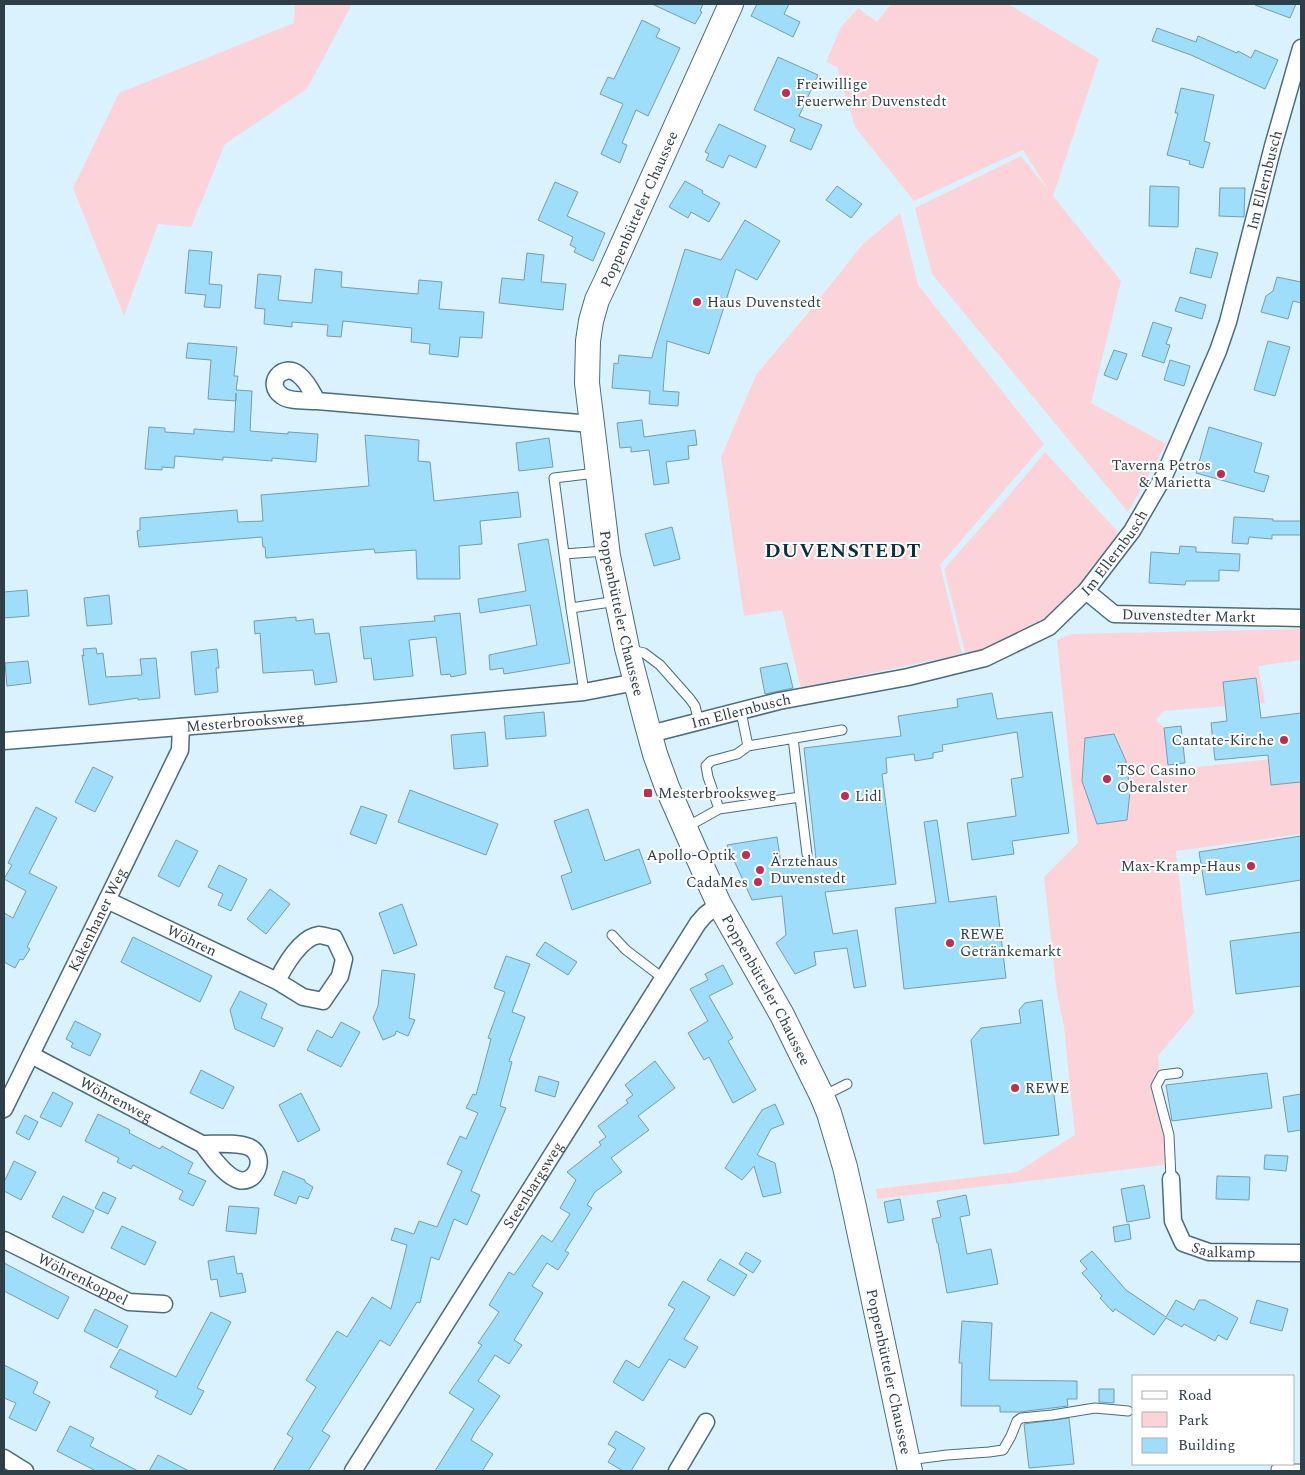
<svg xmlns="http://www.w3.org/2000/svg" width="1305" height="1475" viewBox="0 0 1305 1475" font-family="Spectral,serif">
<style>
.green{fill:#fcd3d9}
.building{fill:#9edefb;stroke:#769cad}
.lines{fill:none;stroke-linecap:round;stroke-linejoin:round}
.lane-casing{stroke:#496d7e;stroke-width:11}
.street-casing{stroke:#496d7e;stroke-width:19}
.secondary-casing{stroke:#496d7e;stroke-width:26}
.lane{stroke:#fff;stroke-width:9}
.street{stroke:#fff;stroke-width:16}
.secondary{stroke:#fff;stroke-width:24}
.poi-dot{fill:#bd2d57;stroke:#fff;stroke-width:2}
.labels{text-anchor:middle;stroke-width:4;stroke-linejoin:round;paint-order:stroke}
.poi-label{font-size:15px;fill:#2f3f47;stroke:#fff;text-anchor:start}
.street-label{font-size:15px;fill:#2f3f47;stroke:#fff}
.district-label{font-size:20px;font-weight:bold;letter-spacing:1px;fill:#0a303e;stroke:#fff}
</style>
<rect width="100%" height="100%" fill="#daf2fd"/>
<path class="green" d="M295 4H352L307 89 225 144 191 227 158 224 124 316 73 188 119 93 294 23Z
M891 4H1008L1099 59 1053 196 1121 281 1091 403 1166 444 1128 512 932 274 915 208 1021 156 1049 191 1023 150 914 201 855 127 837 67 826 62 841 27 858 8 877 22Z
M900 213 918 285 1044 444 940 565 962 654 801 688 782 610 744 616 721 457 756 375 808 313 862 245Z
M1045 452 1118 532 1099 564 1054 617 977 653 966 656 944 569 1006 499Z
M1301 629V660L1258 666 1265 703 1164 711 1156 720 1164 728 1168 770 1301 756V834L1176 851 1194 1013 1158 1056 1167 1152 1164 1165 877 1199 876 1189 1017 1172 1075 1135 1064 1027 1057 993 1044 877 1078 843 1057 640 1071 634Z"/>
<path class="building" d="M652 4H703L700 11 702 12 695 24Z
M757 4H789L784 14 800 22 793 37 751 16Z
M1256 4H1296L1290 18 1255 5Z
M642 20 660 29 656 37 680 48 648 116 636 110 622 143 627 145 620 163 601 154 623 104 600 94 608 77 614 79Z
M1157 28 1196 42 1198 36 1237 53 1238 51 1251 58 1255 50 1278 60 1265 89 1191 55 1152 41Z
M778 57 818 75 799 116 822 125 811 150 790 141 795 129 754 110Z
M1181 88 1214 95 1204 141 1210 143 1203 168 1189 164 1190 161 1167 155 1178 113H1175Z
M719 124 766 146 756 168 729 155 723 168 706 160 709 154 705 152Z
M685 181 703 191 702 193 720 203 709 222 691 212 688 218 669 207Z
M555 182 578 192 567 216 605 233 593 261 574 252 576 248 570 245 573 237 538 220Z
M837 186 862 204 851 218 826 200Z
M1150 186 1179 187 1178 227 1149 226Z
M1220 188H1245L1244 217 1219 216Z
M745 220 780 241 757 280 736 269 709 354 667 341 663 391 679 392 678 406 649 404 650 391 612 388 614 363 618 364 619 355 652 358 653 353 685 249 721 260Z
M1196 248 1218 253 1211 278 1190 273Z
M189 250 212 252 209 284 222 285 220 308 204 307 206 295 185 293Z
M527 253 544 255 541 282 566 284 563 310 499 303 502 278 524 280Z
M315 269 342 272 341 287 418 294 419 280 442 282 439 309 484 312 482 338 460 337 458 357 429 354 430 344 411 342 412 328 343 321 341 337 327 336 328 325 292 322V327L264 324 265 309 255 308 258 274 281 276 278 300 312 303Z
M1277 277 1301 282V303L1293 301 1288 319 1261 312 1266 296 1273 291Z
M1180 297 1206 305 1202 319 1175 311Z
M1153 322 1172 328 1166 344 1170 345 1164 363 1142 356Z
M1268 341 1290 347 1275 396 1254 390Z
M188 343 237 347 234 376H238L236 390 252 391 250 431 288 434V432L318 434 316 462 272 458V461L223 457V460L175 456 174 468 162 467V470L145 469 149 427 165 428V432L194 434V429L234 432 236 393V401L208 399 211 360 186 358Z
M1114 350 1127 354 1117 380 1104 375Z
M1170 360 1190 366 1184 386 1164 380Z
M642 420 644 437 695 430 697 445 688 446 689 459 666 462 669 483 654 485 649 450 631 452V447L620 448 617 423Z
M1209 427 1262 443 1254 472 1269 476 1264 492 1196 473Z
M365 435 419 440 418 461 430 462 434 501 518 492 521 517 480 521 482 544 459 546 460 579H417L416 550 375 553 374 549 266 558 265 547H263L262 537 139 547 137 531 140 530V518L237 510 238 522 263 521 261 495 369 486Z
M549 438 553 467 519 471 516 443Z
M1234 517 1273 519V521H1301V535H1272V539L1249 537 1248 544 1232 543Z
M672 527 680 559 654 566 645 534Z
M548 539 570 663 504 674 503 668 490 670 489 655 537 645 530 605 480 613 478 599 526 591 518 544Z
M1180 546 1196 547V552L1240 554 1239 571 1219 570V581H1186L1185 585 1149 583 1151 552 1179 554Z
M27 590 29 616 4 618V592Z
M109 595 112 624 87 626 84 598Z
M460 613 466 674 451 677 450 674 441 675 436 637 409 640 413 676 374 680 371 658 364 659 360 627 435 621 434 616Z
M296 617V621L313 619 315 634 329 633 337 682 315 685 313 670 263 673 260 633 255 634 254 621Z
M96 648 97 654 103 653 106 677 142 675 140 659 156 658 160 698 138 700V698L89 705 82 655 84 656 83 649Z
M217 649 219 668H216L218 692 195 695 191 652Z
M28 661 31 683 7 686 5 663Z
M787 663 793 688 765 694 760 668Z
M1256 678 1261 718 1301 713V782L1271 785 1268 755 1215 760 1211 723 1227 721 1223 682Z
M992 693 997 719 1052 712 1069 833 1012 841 1014 854 972 860 967 823 1016 816 1011 779 1023 777 1017 732 942 745 943 751 933 753V758L915 761 914 754 886 758 887 773 882 774 896 884 825 892 833 934 857 930 866 986 854 988 847 948 814 952 816 965 795 974 776 943 786 935 782 896 752 900 727 845 777 837 781 864 816 859 804 748 901 736 898 716 958 707 957 699Z
M544 712 546 736 506 739 504 716Z
M1181 726 1185 763 1168 765 1164 728Z
M485 732 488 766 454 769 451 735Z
M1114 734 1126 761 1130 791 1127 820 1097 824 1082 781 1085 738Z
M93 767 113 777 95 812 75 802Z
M410 790 498 824 486 855 398 822Z
M361 806 387 815 376 844 350 834Z
M36 807 57 818 29 873 57 887 27 947 30 949 23 960 20 959 15 968 4 962V913L13 918 26 891 4 879 12 865 8 863Z
M588 809 605 861 639 849 651 883 572 910 561 876 572 872 554 821Z
M937 820 949 902 996 896 1006 978 904 989 895 908 936 903 924 822Z
M1301 836V880L1206 895 1199 852Z
M176 840 198 851 179 887 158 876Z
M219 865 247 879 231 911 218 905 223 894 208 887Z
M270 889 290 904 266 934 247 919Z
M402 904 417 945 394 954 379 913Z
M1301 932V986L1236 994 1230 941Z
M133 937 212 976 200 1002 121 962Z
M545 942 577 962 568 975 536 955Z
M506 956 530 964 512 1012 525 1017 509 1061 512 1062 500 1106 506 1108 471 1191 480 1195 467 1225 454 1219 439 1260 431 1257 420 1303 417 1302 390 1346 380 1340 322 1431 330 1436 308 1471H273L293 1438 287 1434 316 1387 306 1380 337 1331 347 1337 372 1297 391 1309 407 1245 391 1240 395 1228 414 1234 419 1221 437 1227 462 1171 447 1164 460 1136 466 1139 478 1113 466 1108 473 1094 476 1095 491 1039 488 1038 505 992 494 988Z
M723 965 733 984 709 996 733 1038 728 1041 756 1090 733 1103 709 1057 704 1060 688 1033 708 1021 690 989 708 980 705 974Z
M382 970 415 974 409 1018 415 1020 408 1036 396 1031 395 1035 383 1040 373 1018 378 1006Z
M240 991 267 1004 261 1018 283 1028 274 1047 235 1029 230 1010Z
M1042 1000 1059 1135 984 1144 971 1040 981 1028 1021 1023 1019 1010 1025 1003Z
M75 1021 101 1034 90 1056 71 1047 73 1043 66 1039Z
M341 1022 360 1032 341 1067 307 1050 317 1030 332 1038Z
M655 1061 675 1088 638 1116 649 1130 611 1158 622 1172 595 1192 587 1205 592 1208 565 1251 569 1253 558 1270 547 1263 532 1286 543 1293 514 1340 522 1345 509 1364 495 1355 478 1381 500 1396 474 1434 471 1440 493 1454 482 1471H435L474 1409 449 1393 482 1345 478 1343 499 1312 489 1305 509 1272 514 1275 542 1235 552 1242 570 1214 560 1208 576 1180 567 1172 601 1145 599 1142 606 1137 598 1126 628 1103 626 1100 633 1095 625 1085Z
M201 1070 234 1087 223 1109 190 1093Z
M1267 1073 1272 1108 1172 1121 1166 1085Z
M539 1076 559 1082 555 1097 535 1091Z
M53 1092 73 1103 61 1127 40 1117Z
M301 1093 320 1130 298 1142 279 1105Z
M1301 1094V1130L1288 1132 1283 1097Z
M775 1104 784 1124 771 1129 757 1155 775 1163 781 1193 763 1197 754 1166 742 1180 725 1168 762 1110Z
M98 1114 130 1130 129 1133 160 1149 162 1146 193 1163 188 1173 206 1181 193 1206 179 1199 183 1191 133 1165 131 1169 117 1162 119 1158 85 1141Z
M25 1115 38 1122 29 1140 16 1133Z
M1265 1155 1288 1156 1286 1171 1264 1169Z
M14 1161 36 1172 21 1200 4 1191V1182Z
M283 1171 305 1180V1182L313 1187 308 1199 299 1196 296 1204 274 1195Z
M1217 1176 1250 1177 1249 1200 1216 1199Z
M1144 1185 1150 1218 1127 1222 1121 1189Z
M103 1192 116 1198 108 1214 95 1208Z
M966 1195 970 1215 960 1217 967 1254 991 1249 998 1284 947 1293 938 1243H937L932 1219 941 1217 937 1201Z
M63 1196 94 1211 83 1233 52 1217Z
M900 1199 904 1220 888 1223 884 1202Z
M229 1206 259 1208 256 1234 226 1231Z
M1129 1224 1131 1239 1115 1242 1113 1227Z
M122 1226 156 1242 145 1265 111 1248Z
M1092 1251 1126 1290 1166 1317 1176 1300 1194 1310 1199 1300H1205L1238 1318 1227 1340 1218 1335 1215 1341 1184 1324 1182 1327 1166 1318 1154 1335 1115 1309 1113 1312 1100 1298 1102 1296 1082 1273 1087 1269 1080 1261Z
M746 1252 761 1261 753 1273 739 1264Z
M234 1256 237 1274 242 1273 246 1292 220 1297 217 1279 211 1280 208 1261Z
M720 1259 747 1275 734 1296 707 1280Z
M4 1263 69 1297 58 1319 4 1291Z
M683 1281 710 1297 684 1339 698 1347 685 1368 669 1359 643 1401 613 1382 626 1360 639 1368 675 1309 668 1305Z
M1257 1300 1288 1309 1282 1331 1250 1323Z
M95 1309 128 1326 117 1348 84 1331Z
M211 1312 231 1322 197 1388 204 1391 191 1415 155 1397 158 1391 110 1367 120 1349 176 1377Z
M962 1321 992 1323 989 1380 1077 1381V1399H1067L1068 1406 1020 1412H1000V1406H961L962 1363H959Z
M4 1365 38 1382 33 1393 50 1402 36 1431 9 1418 16 1403 4 1398Z
M1099 1389H1114V1403L1099 1402Z
M1069 1418 1074 1464 1029 1468 1024 1424Z
M70 1426 94 1438 90 1446 138 1471H96L57 1451Z
M616 1431 645 1448 631 1471H623L608 1462 616 1449 608 1444Z
M158 1455 189 1471H149Z"/>
<g class="lines">
<defs>
<path id="lane" d="M605 551 564 554 571 608 617 601
M564 554 554 478 596 473
M571 608 584 692
M631 650 644 653 660 665 690 699 695 706 699 723
M741 712 748 746 842 730
M793 738 800 797
M719 809 708 777 706 766 711 761 737 754 748 746
M685 828 719 809 800 797 807 854
M612 935 626 950 664 979
M823 1096 847 1084
M1171 1179 1169 1135 1156 1086 1162 1075 1178 1073
M908 1460 947 1455 989 1452 1003 1450 1011 1436 1017 1421 1021 1418 1052 1415 1095 1408 1128 1411
M1276 1469H1301"/>
<g id="street">
<path d="M317 401C312 392 307 381 299 375 283 361 264 384 282 396 290 402 307 400 317 401L592 424"/>
<path id="s1" d="M1086 591 1114 614 1301 618"/>
<path id="s2" d="M650 734 779 701 908 677 985 658 1049 627 1086 591 1132 531 1164 476 1218 351 1228 322 1273 146 1301 48"/>
<path id="s3" d="M4 741 367 712 584 692 636 682"/>
<path id="s4" d="M107 900 277 981 303 997 323 1001 340 976 344 959 334 938C330 938 323 935 319 935 301 937 284 967 277 981"/>
<path id="s5" d="M31 1055 202 1144C211 1155 221 1171 234 1178 255 1190 269 1156 249 1147 237 1142 216 1144 202 1144"/>
<path id="s6" d="M4 1109 107 900 180 750 181 727"/>
<path id="s7" d="M1171 1179 1173 1221 1183 1243 1209 1252 1301 1253"/>
<path id="s8" d="M4 1240 129 1302 164 1304"/>
<path d="M4 1458 25 1471"/>
<path id="s9" d="M353 1471 698 923 705 915 719 904"/>
<path d="M677 1471 706 1422"/>
</g>
<g id="secondary">
<path id="s10" d="M731 4 607 279 597 300 591 321 588 341 587 383 608 556 627 648 646 721 655 754 667 787 704 871 719 904 782 1015 822 1096 829 1113 845 1167 854 1207 910 1471"/>
</g>
</defs>
<use href="#lane" class="lane-casing"/>
<use href="#street" class="street-casing"/>
<use href="#secondary" class="secondary-casing"/>
<use href="#lane" class="lane"/>
<use href="#street" class="street"/>
<use href="#secondary" class="secondary"/>
</g>
<g class="poi-dot">
<circle cx="786" cy="93" r="5"/>
<circle cx="697" cy="302" r="5"/>
<circle cx="1221" cy="474" r="5"/>
<circle cx="1284" cy="740" r="5"/>
<circle cx="1107" cy="779" r="5"/>
<rect x="643" y="788" width="10" height="10" rx="2.5"/>
<circle cx="845" cy="796" r="5"/>
<circle cx="746" cy="855" r="5"/>
<circle cx="1251" cy="866" r="5"/>
<circle cx="760" cy="870" r="5"/>
<circle cx="758" cy="882" r="5"/>
<circle cx="950" cy="943" r="5"/>
<circle cx="1015" cy="1088" r="5"/>
</g>
<g class="labels">
<g class="poi-label">
<text x="796" y="89">Freiwillige<tspan x="796" dy="17">Feuerwehr Duvenstedt</tspan></text>
<text x="707" y="307">Haus Duvenstedt</text>
<text x="1211" y="470" text-anchor="end">Taverna Petros<tspan x="1211" dy="17">&amp; Marietta</tspan></text>
<text x="1274" y="745" text-anchor="end">Cantate-Kirche</text>
<text x="1117" y="775">TSC Casino<tspan x="1117" dy="17">Oberalster</tspan></text>
<text x="658" y="798">Mesterbrooksweg</text>
<text x="855" y="801">Lidl</text>
<text x="736" y="860" text-anchor="end">Apollo-Optik</text>
<text x="770" y="866">Ärztehaus<tspan x="770" dy="17">Duvenstedt</tspan></text>
<text x="1241" y="871" text-anchor="end">Max-Kramp-Haus</text>
<text x="748" y="887" text-anchor="end">CadaMes</text>
<text x="960" y="939">REWE<tspan x="960" dy="17">Getränkemarkt</tspan></text>
<text x="1025" y="1093">REWE</text>
</g>
<g class="street-label">
<text dy="5" stroke="none"><textPath href="#s2" startOffset="919">Im Ellernbusch</textPath></text>
<text transform="translate(639 209) rotate(-66)" y="5">Poppenbütteler Chaussee</text>
<text dy="5" stroke="none"><textPath href="#s2" startOffset="514">Im Ellernbusch</textPath></text>
<text dy="5" stroke="none"><textPath href="#s10" startOffset="642">Poppenbütteler Chaussee</textPath></text>
<text dy="5" stroke="none"><textPath href="#s1" startOffset="111">Duvenstedter Markt</textPath></text>
<text dy="5" stroke="none"><textPath href="#s2" startOffset="94">Im Ellernbusch</textPath></text>
<text dy="5" stroke="none"><textPath href="#s3" startOffset="242">Mesterbrooksweg</textPath></text>
<text dy="5" stroke="none"><textPath href="#s6" startOffset="211">Kakenhaner Weg</textPath></text>
<text dy="5" stroke="none"><textPath href="#s4" startOffset="94">Wöhren</textPath></text>
<text dy="5" stroke="none"><textPath href="#s10" startOffset="1048">Poppenbütteler Chaussee</textPath></text>
<text dy="5" stroke="none"><textPath href="#s5" startOffset="96">Wöhrenweg</textPath></text>
<text dy="5" stroke="none"><textPath href="#s9" startOffset="338">Steenbargsweg</textPath></text>
<text dy="5" stroke="none"><textPath href="#s7" startOffset="108">Saalkamp</textPath></text>
<text dy="5" stroke="none"><textPath href="#s8" startOffset="88">Wöhrenkoppel</textPath></text>
<text dy="5" stroke="none"><textPath href="#s10" startOffset="1452">Poppenbütteler Chaussee</textPath></text>
</g>
<g class="district-label">
<text x="843" y="557">DUVENSTEDT</text>
</g>
</g>
<rect width="1305" height="1475" fill="none" stroke="#2f3f47" stroke-width="10"/>
<rect x="1132" y="1375" width="162" height="90" fill="#ffffff" stroke="#acb2b5"/>
<rect x="1142" y="1391" width="25" height="8" fill="#ffffff" stroke="#acb2b5"/>
<text x="1178" y="1400" font-size="15" fill="#2f3f47">Road</text>
<rect x="1142" y="1412" width="25" height="15" fill="#fcd3d9" stroke="#acb2b5"/>
<text x="1178" y="1425" font-size="15" fill="#2f3f47">Park</text>
<rect x="1142" y="1438" width="25" height="15" fill="#9edefb" stroke="#acb2b5"/>
<text x="1178" y="1450" font-size="15" fill="#2f3f47">Building</text>
</svg>
